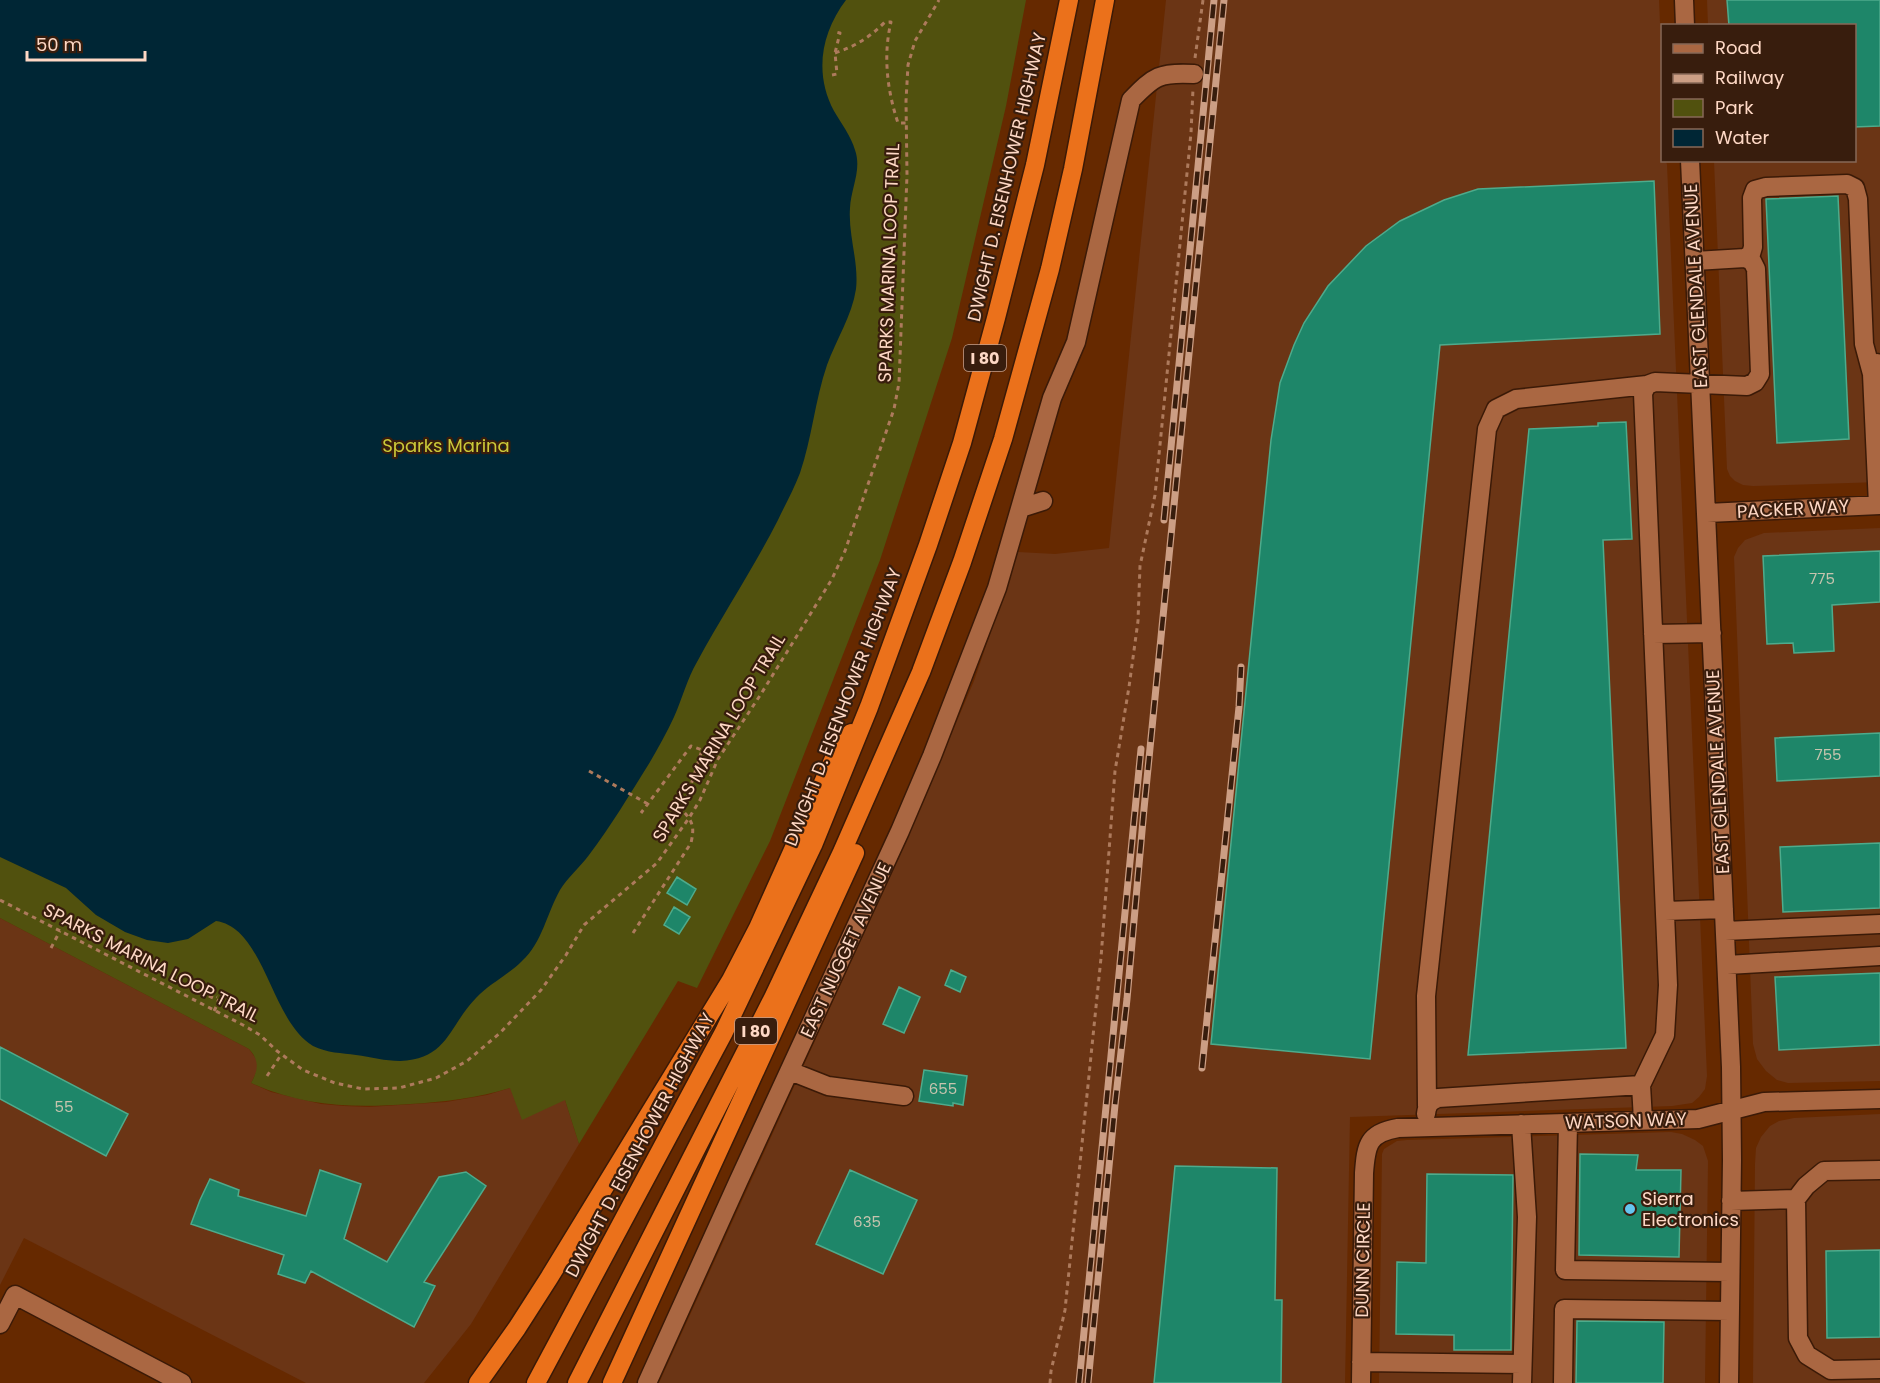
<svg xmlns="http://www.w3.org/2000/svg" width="1880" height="1383" viewBox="0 0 1880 1383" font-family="Poppins,sans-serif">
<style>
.built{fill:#6b3515}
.green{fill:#51510e}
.water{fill:#002635}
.building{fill:#1e8669;stroke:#4eab8c;stroke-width:1.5}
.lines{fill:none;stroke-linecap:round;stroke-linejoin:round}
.minor-casing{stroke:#3b1a07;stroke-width:21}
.highway-casing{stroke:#3b1a07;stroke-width:21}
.path{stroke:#ad7a5c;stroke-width:3;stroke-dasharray:4.5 4.5;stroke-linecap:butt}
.minor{stroke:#aa6742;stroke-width:18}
.highway{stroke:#eb711b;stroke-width:18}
.rail-casing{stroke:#cc9e84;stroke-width:7}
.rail{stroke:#381d0d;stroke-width:4.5;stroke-dasharray:14;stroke-linecap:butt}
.poi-dot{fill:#65c5ee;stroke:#381d0d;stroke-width:2}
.labels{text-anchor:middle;stroke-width:4.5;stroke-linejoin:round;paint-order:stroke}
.number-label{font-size:15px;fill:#c6c4ae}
.shield{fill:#381d0d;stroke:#c3a08e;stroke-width:1.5}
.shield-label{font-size:16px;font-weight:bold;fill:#fed8c5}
.street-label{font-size:18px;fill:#fed8c5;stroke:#381d0d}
.park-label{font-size:18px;fill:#cbc939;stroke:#381d0d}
.poi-label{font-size:18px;fill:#fed8c5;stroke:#381d0d;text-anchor:start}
</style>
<rect width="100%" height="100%" fill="#662900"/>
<path class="built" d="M1166 0H1659L1662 71V160L1666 161 1667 165 1707 1076 1705 1089 1699 1097 1692 1103 1672 1106 1350 1117 1345 1383H659L901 852 974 681 1018 552 1055 554 1109 548Z
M1707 0H1880V482L1753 486 1743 485 1735 481 1730 476 1727 469 1714 161 1854 160V26L1708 25Z
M1880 528V1081L1788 1083 1777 1080 1766 1071 1757 1059 1753 1044 1734 557 1738 548 1745 540 1764 533Z
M0 918 249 1049 257 1060 258 1069 251 1083 271 1092 321 1104 344 1106 369 1107 446 1102 487 1095 510 1088 565 1100 579 1144 471 1324 424 1383H306L24 1238 0 1285Z
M1880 1114V1383H1753L1755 1164 1756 1148 1761 1137 1770 1126 1779 1121 1794 1118Z
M1671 1132 1682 1134 1695 1140 1703 1146 1708 1161 1705 1383H1379L1382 1154 1384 1149 1397 1141 1407 1140Z"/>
<path class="green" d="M0 0H1026L1006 106 952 338 880 560 770 841 697 988 678 981 579 1144 565 1100 522 1120 510 1088C477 1098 444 1102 410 1104 353 1108 304 1107 251 1083 258 1070 260 1061 249 1049L0 918Z"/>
<path class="water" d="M0 0H846C821 33 814 74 834 111 841 123 851 136 855 150 862 170 851 188 850 208 848 235 859 262 856 289 852 316 836 340 827 365 815 400 812 438 800 473 794 489 785 505 778 520 753 569 723 614 697 662 687 679 682 699 674 717 667 732 658 748 650 762 630 794 611 826 589 855 580 867 568 877 560 890 547 913 542 943 522 961 508 975 489 984 476 998 448 1027 448 1059 400 1061 385 1061 371 1057 356 1055 342 1053 327 1053 313 1046 270 1020 265 928 216 921L188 939 168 943 147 940 125 932 96 915 66 888 0 857Z"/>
<path class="building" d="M1727 0H1880V126L1854 127V26H1729Z
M1654 181 1660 334 1440 345 1370 1059 1211 1044 1271 440 1280 383 1294 345 1304 323 1328 286 1366 246 1400 221 1444 200 1478 189Z
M1838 196 1849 439 1777 443 1766 199Z
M1626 422 1632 539 1603 540 1626 1048 1468 1055 1529 429 1598 426V423Z
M1880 551V602L1832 605 1834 651 1794 653 1793 643 1767 644 1763 556Z
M1880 733V776L1777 781 1775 738Z
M1880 843V908L1783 912 1780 847Z
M677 877 696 889 687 905 667 893Z
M674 907 690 917 679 934 664 925Z
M951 970 966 977 960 992 945 985Z
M1880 973V1045L1779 1050 1775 977Z
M899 987 920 997 904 1033 883 1024Z
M0 1047 128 1114 106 1156 0 1099Z
M924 1070 967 1076 963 1105 953 1103V1106L919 1101Z
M1580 1154 1638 1155 1636 1170H1681L1679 1257 1579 1255Z
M1175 1166 1277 1168 1275 1300H1282L1281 1383H1154Z
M320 1170 361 1184 344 1239 387 1262 439 1177 466 1172 486 1186 424 1282 435 1286 414 1327 311 1271 305 1283 278 1274 284 1255 191 1224 200 1200 210 1179 239 1190 238 1196 306 1216Z
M850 1170 917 1200 883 1274 816 1244Z
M1427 1174 1513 1175 1511 1350H1454V1335L1396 1334 1397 1262 1426 1263Z
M1880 1250V1337L1827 1338 1826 1251Z
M1577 1321 1664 1322 1663 1383H1576Z"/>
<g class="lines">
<defs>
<path id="minor" d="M1684 0 1685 26
M1690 160 1731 1067 1732 1160 1729 1383
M1695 261 1745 258 1751 254 1753 247 1752 198 1755 190 1766 187 1847 184 1855 188 1858 199 1864 344 1872 374
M1877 363 1872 374 1878 505
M1021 508 1043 501
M1707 513 1880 505
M1653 634 1712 633
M1665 911 1724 909
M1725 931 1880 924
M1727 965 1880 956
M790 1071 828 1086 904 1096
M1427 1106 1426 996 1487 429 1496 409 1516 399 1647 385
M1426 1114C1427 1105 1429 1102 1438 1098L1641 1085
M1643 1120 1641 1085 1665 1035 1668 985 1643 393 1647 385 1655 382 1747 386 1755 382 1760 374 1756 269 1752 261 1745 258
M1568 1123 1565 1270 1730 1272
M1521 1124 1527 1217 1522 1383
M1796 1199 1798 1338 1807 1355 1831 1370 1880 1369
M1731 1201 1796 1199 1806 1186 1824 1171 1880 1170
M0 1324 15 1295 182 1383
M1361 1362 1522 1364
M647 1383 738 1182 900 831 932 756 997 588 1052 398 1076 342 1131 100C1154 76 1160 72 1194 74
M1361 1383 1364 1173C1366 1145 1368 1133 1398 1128L1698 1119 1764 1102 1880 1099
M1563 1383 1564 1309 1730 1311"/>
<path id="highway" d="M478 1383 517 1328 549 1278 731 980 758 928 835 756 851 733
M536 1383 724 1032 813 845 869 707 928 545 962 443 996 318 1035 165 1069 0
M577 1383 773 998 842 852 921 672 962 562 1003 439 1050 269 1073 169 1105 0
M612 1383 855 853"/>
</defs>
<use href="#minor" class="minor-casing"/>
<use href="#highway" class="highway-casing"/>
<path class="path" d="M835 53C856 46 870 37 885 22H891C883 55 887 90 898 123H906
M1195 58 1203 0
M832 75 837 74 835 53 840 33 836 32
M589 771 648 804
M0 900 243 1025 260 1035 277 1051 303 1070 335 1083 363 1089 399 1088 436 1078 467 1061 500 1033 541 990 566 955 584 925 657 863 689 818 700 800 718 759 761 694 832 579 845 551 894 409 899 383 907 175 906 101 908 65 915 41 939 0
M633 933 691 843C694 829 694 823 684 812V807L702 750 691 746 641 813
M51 948 60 931
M214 1011 219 1001 203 993 204 991 217 997
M267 1076 281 1055
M1050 1383 1051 1371 1065 1310 1101 958 1115 771 1129 687 1138 621 1140 566 1155 495 1191 133 1193 89"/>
<use href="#minor" class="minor"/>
<use href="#highway" class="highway"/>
<defs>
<path id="rail" d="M1164 520 1214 0
M1202 1068 1239 707 1241 667
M1079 1383 1141 749
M1088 1383 1115 1105 1127 999 1144 809 1224 0"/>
</defs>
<use href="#rail" class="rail-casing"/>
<use href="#rail" class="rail"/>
</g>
<circle class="poi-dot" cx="1630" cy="1209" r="6"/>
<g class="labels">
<g class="number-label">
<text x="1822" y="584">775</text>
<text x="1828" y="760">755</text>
<text x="943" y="1094">655</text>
<text x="64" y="1112">55</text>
<text x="867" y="1227">635</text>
</g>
<g class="shield">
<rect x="964" y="345" width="42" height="26" rx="4.5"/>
<rect x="735" y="1018" width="42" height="26" rx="4.5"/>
</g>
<g class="shield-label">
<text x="985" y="364">I 80</text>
<text x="756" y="1037">I 80</text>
</g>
<g class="street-label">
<text transform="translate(1007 177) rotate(-77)" y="6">DWIGHT D. EISENHOWER HIGHWAY</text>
<text transform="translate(889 263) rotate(-88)" y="6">SPARKS MARINA LOOP TRAIL</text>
<text transform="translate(1696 286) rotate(-93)" y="6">EAST GLENDALE AVENUE</text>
<text transform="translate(1793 509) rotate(-3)" y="6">PACKER WAY</text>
<text transform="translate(843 707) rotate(-69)" y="6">DWIGHT D. EISENHOWER HIGHWAY</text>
<text transform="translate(719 738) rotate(-59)" y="6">SPARKS MARINA LOOP TRAIL</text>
<text transform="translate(1718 772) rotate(-93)" y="6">EAST GLENDALE AVENUE</text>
<text transform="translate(846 950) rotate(-65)" y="6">EAST NUGGET AVENUE</text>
<text transform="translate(151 963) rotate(27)" y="6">SPARKS MARINA LOOP TRAIL</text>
<text transform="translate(1626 1121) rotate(-2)" y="6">WATSON WAY</text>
<text transform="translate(640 1145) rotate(-62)" y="6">DWIGHT D. EISENHOWER HIGHWAY</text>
<text transform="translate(1363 1260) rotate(-89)" y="6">DUNN CIRCLE</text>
</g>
<g class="park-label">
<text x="446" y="452">Sparks Marina</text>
</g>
<g class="poi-label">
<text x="1642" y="1205">Sierra<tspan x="1642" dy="21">Electronics</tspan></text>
</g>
</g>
<rect x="1661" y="24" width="195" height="138" fill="#381d0d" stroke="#876857" stroke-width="1.5"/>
<rect x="1673" y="44" width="30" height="9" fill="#aa6742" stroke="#876857" stroke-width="1.5"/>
<text x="1715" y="54" font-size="18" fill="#fed8c5">Road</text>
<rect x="1673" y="74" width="30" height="9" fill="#cc9e84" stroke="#876857" stroke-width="1.5"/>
<text x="1715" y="84" font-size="18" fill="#fed8c5">Railway</text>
<rect x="1673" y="99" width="30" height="18" fill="#51510e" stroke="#876857" stroke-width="1.5"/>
<text x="1715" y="114" font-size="18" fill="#fed8c5">Park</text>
<rect x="1673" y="129" width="30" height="18" fill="#002635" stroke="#876857" stroke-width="1.5"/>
<text x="1715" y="144" font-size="18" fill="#fed8c5">Water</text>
<path d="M27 51v9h118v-9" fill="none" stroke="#fed8c5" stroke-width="3"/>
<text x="36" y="51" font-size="18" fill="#fed8c5" stroke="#381d0d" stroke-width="4.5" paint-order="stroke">50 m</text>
</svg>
